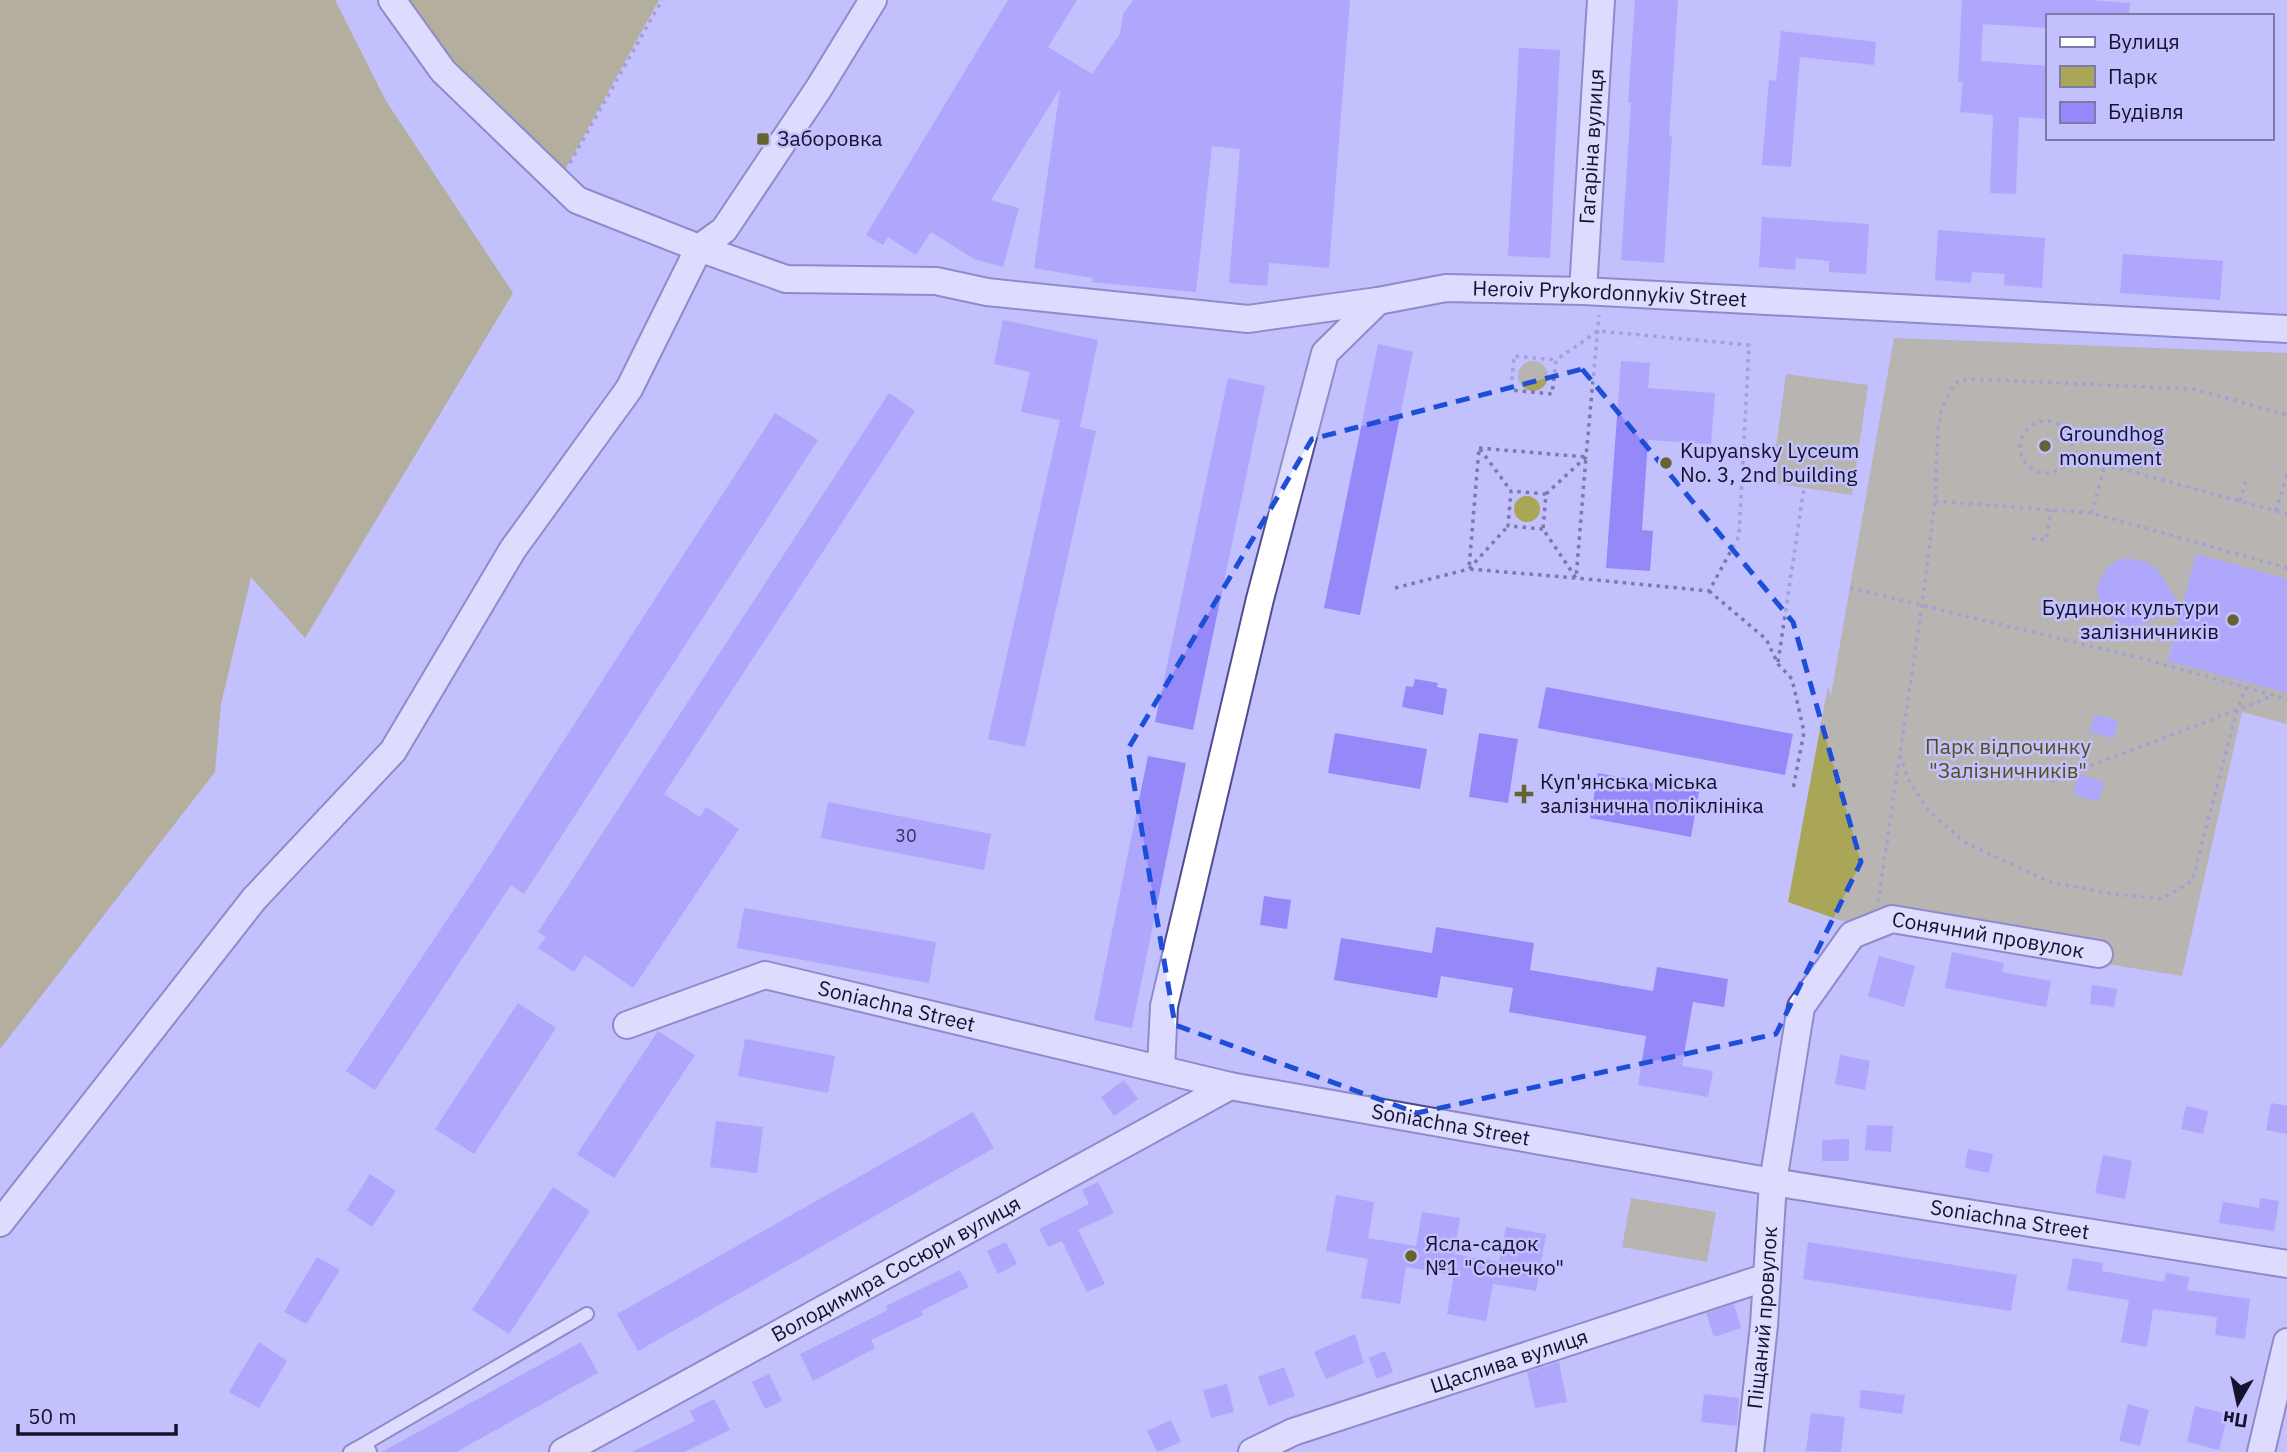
<svg xmlns="http://www.w3.org/2000/svg" width="2287" height="1452" viewBox="0 0 2287 1452" font-family="'IBM Plex Sans',sans-serif">
<style>
.green{fill:#aaa658}
.forest{fill:#9f9928}
.building{fill:#9589f9}
.lines{fill:none;stroke-linecap:round;stroke-linejoin:round}
.lane-casing{stroke:#524b8e;stroke-width:16}
.street-casing{stroke:#524b8e;stroke-width:30}
.path{stroke:#7c79a8;stroke-width:3.5;stroke-dasharray:3.5 5;stroke-linecap:butt}
.lane{stroke:#fff;stroke-width:12}
.street{stroke:#fff;stroke-width:26}
.marked{fill:none;stroke:#1d4ed8;stroke-width:5;stroke-dasharray:14 9;stroke-linejoin:round}
.poi-dot{fill:#656330;stroke:#c2c0fd;stroke-width:2.5}
.labels{text-anchor:middle;stroke-width:5;stroke-linejoin:round;paint-order:stroke}
.number-label{font-size:18px;fill:#363061}
.poi-label{font-size:21px;fill:#16122e;stroke:#c2c0fd;text-anchor:start}
.street-label{font-size:21px;fill:#16122e;stroke:#c2c0fd}
.park-label{font-size:21px;fill:#535017;stroke:#c2c0fd}
</style>
<rect width="100%" height="100%" fill="#c2c0fd"/>
<path class="green" d="M1894 338 2287 353V579L2197 555 2168 660 2287 693V724L2242 712 2182 976 1883 928 1839 920 1788 902 1828 686 1831 695Z
M1518 376a15 15 0 1 1 30 0a15 15 0 1 1-30 0Z
M1786 374 1868 385 1852 495 1771 483Z
M1514 509a13 13 0 1 1 26 0a13 13 0 1 1-26 0Z
M1631 1198 1716 1212 1707 1262 1622 1247Z"/>
<path class="forest" d="M0 0H335L386 101 513 293 305 638 251 577 221 704 215 772 0 1049Z
M396 0H659L551 195Z"/>
<path class="building" d="M1008 0H1077L1048 47 1092 74 1120 34 1123 14 1133 0H1350L1329 268 1269 263 1267 286 1229 283 1240 149 1212 146 1196 292 1092 282 1093 278 1034 268 1060 89 991 200 1019 208 1003 267 974 259 931 232 916 255 888 237 883 245 866 235Z
M1635 0H1678L1669 136H1672L1664 263 1621 260 1631 103H1628Z
M1962 0H2090L2130 3 2129 16H2047V28L1983 24 1981 61 2047 66V119L2019 117 2016 194 1990 193 1993 115 1960 112 1963 82H1958Z
M1781 31 1876 42 1874 65 1800 57 1791 167 1762 165 1769 80 1776 81Z
M1519 48 1560 50 1550 258 1508 256Z
M1762 217 1869 224 1866 274 1829 272V261L1796 258 1795 270 1759 267Z
M1938 230 2045 238 2042 288 2004 285 2005 274 1972 272 1971 283 1935 280Z
M2123 254 2223 261 2220 300 2120 293Z
M1003 320 1098 340 1080 427 1096 431 1025 747 988 739 1060 420 1021 412 1030 372 994 364Z
M1378 344 1413 352 1360 615 1324 608Z
M1621 361 1650 363 1648 388 1715 393 1711 444 1648 440 1642 530 1653 531 1650 571 1606 568Z
M1228 378 1265 386 1193 730 1155 722Z
M889 393 915 411 664 794 700 817 706 807 739 829 633 988 585 955 574 972 538 948 546 937 538 932Z
M775 413 818 440 524 894 511 885 375 1090 346 1071 473 881Z
M2196 554 2287 579V693L2168 661Z
M2126 558 2147 562 2157 569 2181 607 2140 625 2128 626 2108 617 2101 608 2097 587 2107 568 2116 561Z
M1415 679 1438 683 1437 687 1447 689 1443 715 1402 707 1406 686 1413 687Z
M1546 687 1793 734 1785 775 1538 728Z
M2094 714 2118 720 2114 738 2090 733Z
M1335 733 1427 749 1420 789 1328 773Z
M1479 733 1518 739 1508 803 1469 797Z
M1148 756 1186 763 1132 1028 1094 1020Z
M1598 773 1699 792 1691 837 1590 818Z
M2079 774 2104 782 2098 802 2073 794Z
M828 802 991 834 984 870 821 838Z
M1264 896 1291 900 1287 929 1260 925Z
M744 908 936 942 929 983 737 948Z
M1436 927 1534 943 1530 970 1653 991 1657 967 1728 979 1724 1007 1693 1002 1682 1066 1713 1071 1708 1097 1638 1085 1646 1036 1509 1012 1513 988 1441 976 1437 998 1334 980 1341 938 1432 953Z
M1952 952 2004 963 2002 972 2051 981 2046 1007 1945 988Z
M1879 956 1915 966 1904 1007 1868 996Z
M2092 985 2117 989 2114 1007 2090 1004Z
M518 1003 556 1028 474 1154 435 1129Z
M658 1031 695 1055 614 1178 577 1154Z
M745 1039 835 1056 828 1093 738 1076Z
M1840 1055 1870 1061 1865 1090 1835 1084Z
M1124 1080 1138 1099 1114 1116 1101 1097Z
M2271 1103 2287 1106V1134L2266 1130Z
M2186 1106 2208 1111 2203 1134 2181 1129Z
M973 1112 994 1148 638 1351 617 1314Z
M716 1121 763 1127 757 1173 710 1167Z
M1867 1125 1893 1126 1891 1152 1865 1150Z
M1849 1139V1161H1822V1140Z
M1968 1149 1993 1154 1989 1173 1965 1168Z
M2103 1155 2132 1161 2125 1199 2095 1193Z
M370 1174 396 1191 372 1227 347 1210Z
M1098 1182 1114 1213 1078 1230 1105 1284 1087 1292 1062 1241 1048 1247 1039 1229 1089 1204 1082 1190Z
M553 1187 590 1211 509 1334 472 1310Z
M1336 1195 1374 1202 1368 1238 1416 1246 1422 1212 1460 1218 1454 1254 1499 1262 1506 1227 1546 1234 1536 1291 1493 1284 1486 1321 1447 1314 1454 1275 1406 1267 1400 1304 1361 1298 1368 1259 1326 1251Z
M2260 1198 2279 1201 2274 1231 2219 1223 2223 1202 2259 1208Z
M1006 1242 1017 1264 998 1274 987 1251Z
M1808 1242 2017 1275 2011 1311 1803 1279Z
M317 1257 340 1270 306 1324 284 1312Z
M2073 1258 2103 1263 2102 1271 2164 1282 2166 1273 2189 1277 2187 1290 2250 1299 2245 1339 2215 1335 2217 1317 2153 1309 2147 1347 2121 1342 2129 1300 2067 1290Z
M960 1270 969 1287 921 1311 923 1315 871 1340 875 1348 813 1381 800 1354 888 1310 886 1306Z
M1734 1304 1741 1328 1714 1337 1706 1313Z
M1355 1334 1364 1363 1326 1379 1314 1352Z
M259 1342 287 1361 259 1408 229 1392Z
M581 1342 598 1373 456 1452H382Z
M1385 1351 1393 1372 1377 1379 1369 1358Z
M1559 1362 1567 1402 1535 1408 1527 1372Z
M1284 1367 1295 1396 1269 1406 1258 1377Z
M769 1374 782 1401 765 1409 752 1382Z
M1227 1384 1234 1412 1211 1418 1203 1390Z
M1861 1390 1905 1395 1902 1414 1859 1408Z
M1704 1394 1739 1398 1737 1426 1701 1422Z
M714 1399 730 1430 684 1452H632L695 1421 690 1411Z
M2128 1404 2149 1410 2140 1446 2119 1441Z
M2195 1406 2228 1414 2219 1450 2187 1442Z
M1811 1413 1845 1417 1841 1452 1806 1451Z
M1171 1420 1181 1442 1157 1452 1147 1431Z"/>
<g class="lines">
<defs>
<path id="lane" d="M350 1452 366 1443
M370 1452 366 1443 587 1314"/>
<g id="street">
<path d="M392 0 443 71 577 200 699 248 724 230 819 88 873 0"/>
<path id="s1" d="M1583 291 1601 0"/>
<path id="s2" d="M627 1025 765 975 1230 1086 1773 1182 2287 1264"/>
<path d="M1161 1068 1164 1006 1260 599 1325 353 1378 301"/>
<path id="s3" d="M0 1223 254 899 393 751 513 549 629 389 699 248 786 279 936 281 987 292 1248 319 1378 301 1446 288 1583 291 2287 329"/>
<path id="s4" d="M563 1452 1230 1086"/>
<path id="s5" d="M1252 1452 1293 1432 1767 1277"/>
<path id="s6" d="M1750 1452 1764 1325 1773 1182 1801 1007 1852 935 1892 919 2099 954"/>
<path d="M2261 1452 2287 1342"/>
</g>
</defs>
<use href="#lane" class="lane-casing"/>
<use href="#street" class="street-casing"/>
<path class="path" d="M570 163 662 0
M2020 447a26 26 0 1 1 52 0a26 26 0 1 1-52 0Z
M1479 448 1586 457 1576 578 1469 569Z
M1480 449 1511 491
M2071 455 2287 514
M1546 494 1586 457 1599 315
M1935 501 2092 513 2287 568
M2240 501 2247 476
M2276 511 2287 474
M2092 513 2105 464
M1543 529 1508 526 1511 491 1546 494 1543 529 1576 578 1709 591 1739 536 1749 345 1598 331 1556 360 1552 394 1511 390 1514 356 1556 360
M2032 539 2046 540 2051 510
M1395 588 1469 569 1508 526
M1850 588 2144 659 2287 699
M1709 591 1766 639 1778 664 1792 679 1804 732 1793 789
M1778 662 1804 488
M1900 755 1909 781 1929 811 1964 842 2050 882 2107 893 2162 899 2192 881 2237 710 2246 687
M2051 781 2273 696
M1878 902 1922 606 1935 501 1938 429 1941 411 1949 393 1959 380 1970 379 2194 389 2287 415"/>
<use href="#lane" class="lane"/>
<use href="#street" class="street"/>
</g>
<path d="M0 0H2287V1452H0ZM1582 369 1793 622 1861 862 1776 1034 1417 1113 1175 1025 1128 749 1312 439Z" fill="#c2c0fd" fill-opacity=".55" fill-rule="evenodd"/>
<path class="marked" d="M1582 369 1793 622 1861 862 1776 1034 1417 1113 1175 1025 1128 749 1312 439Z"/>
<g class="poi-dot">
<rect x="756" y="132" width="14" height="14" rx="3.5"/>
<circle cx="2045" cy="446" r="7"/>
<circle cx="1666" cy="463" r="7"/>
<circle cx="2233" cy="620" r="7"/>
<path d="M1520.5 783.5h7v7h7v7h-7v7h-7v-7h-7v-7h7z"/>
<circle cx="1411" cy="1256" r="7"/>
</g>
<g class="labels">
<g class="number-label">
<text x="906" y="842">30</text>
</g>
<g class="poi-label">
<text x="777" y="146">Заборовка</text>
<text x="2059" y="441">Groundhog<tspan x="2059" dy="24">monument</tspan></text>
<text x="1680" y="458">Kupyansky Lyceum<tspan x="1680" dy="24">No. 3, 2nd building</tspan></text>
<text x="2219" y="615" text-anchor="end">Будинок культури<tspan x="2219" dy="24">залізничників</tspan></text>
<text x="1540" y="789">Куп'янська міська<tspan x="1540" dy="24">залізнична поліклініка</tspan></text>
<text x="1425" y="1251">Ясла-садок<tspan x="1425" dy="24">№1 "Сонечко"</tspan></text>
</g>
<g class="street-label">
<text dy="7" stroke="none"><textPath href="#s1" startOffset="145">Гагаріна вулиця</textPath></text>
<text dy="7" stroke="none"><textPath href="#s3" startOffset="2126">Heroiv Prykordonnykiv Street</textPath></text>
<text dy="7" stroke="none"><textPath href="#s6" startOffset="677">Сонячний провулок</textPath></text>
<text dy="7" stroke="none"><textPath href="#s2" startOffset="282">Soniachna Street</textPath></text>
<text dy="7" stroke="none"><textPath href="#s2" startOffset="849">Soniachna Street</textPath></text>
<text dy="7" stroke="none"><textPath href="#s2" startOffset="1416">Soniachna Street</textPath></text>
<text dy="7" stroke="none"><textPath href="#s4" startOffset="380">Володимира Сосюри вулиця</textPath></text>
<text dy="7" stroke="none"><textPath href="#s6" startOffset="135">Піщаний провулок</textPath></text>
<text dy="7" stroke="none"><textPath href="#s5" startOffset="273">Щаслива вулиця</textPath></text>
</g>
<g class="park-label">
<text x="2008" y="754">Парк відпочинку<tspan x="2008" dy="24">"Залізничників"</tspan></text>
</g>
</g>
<rect x="2046" y="14" width="228" height="126" fill="#c2c0fd" stroke="#7d7aaa" stroke-width="2"/>
<rect x="2060" y="37" width="35" height="10" fill="#ffffff" stroke="#7d7aaa" stroke-width="2"/>
<text x="2108" y="49" font-size="21" fill="#16122e">Вулиця</text>
<rect x="2060" y="66" width="35" height="21" fill="#aaa658" stroke="#7d7aaa" stroke-width="2"/>
<text x="2108" y="84" font-size="21" fill="#16122e">Парк</text>
<rect x="2060" y="102" width="35" height="21" fill="#9589f9" stroke="#7d7aaa" stroke-width="2"/>
<text x="2108" y="119" font-size="21" fill="#16122e">Будівля</text>
<g transform="translate(2238 1403) rotate(189)" stroke="#c2c0fd" stroke-width="5" paint-order="stroke">
<path d="M0-5L12 26L0 18L-12 26Z" fill="#16122e"/>
<text y="-10" font-size="19" font-weight="bold" text-anchor="middle" fill="#16122e">Пн</text>
</g>
<path d="M18 1424v10h158v-10" fill="none" stroke="#16122e" stroke-width="3.5"/>
<text x="28" y="1424" font-size="21" fill="#16122e" stroke="#c2c0fd" stroke-width="5" paint-order="stroke">50 m</text>
</svg>
